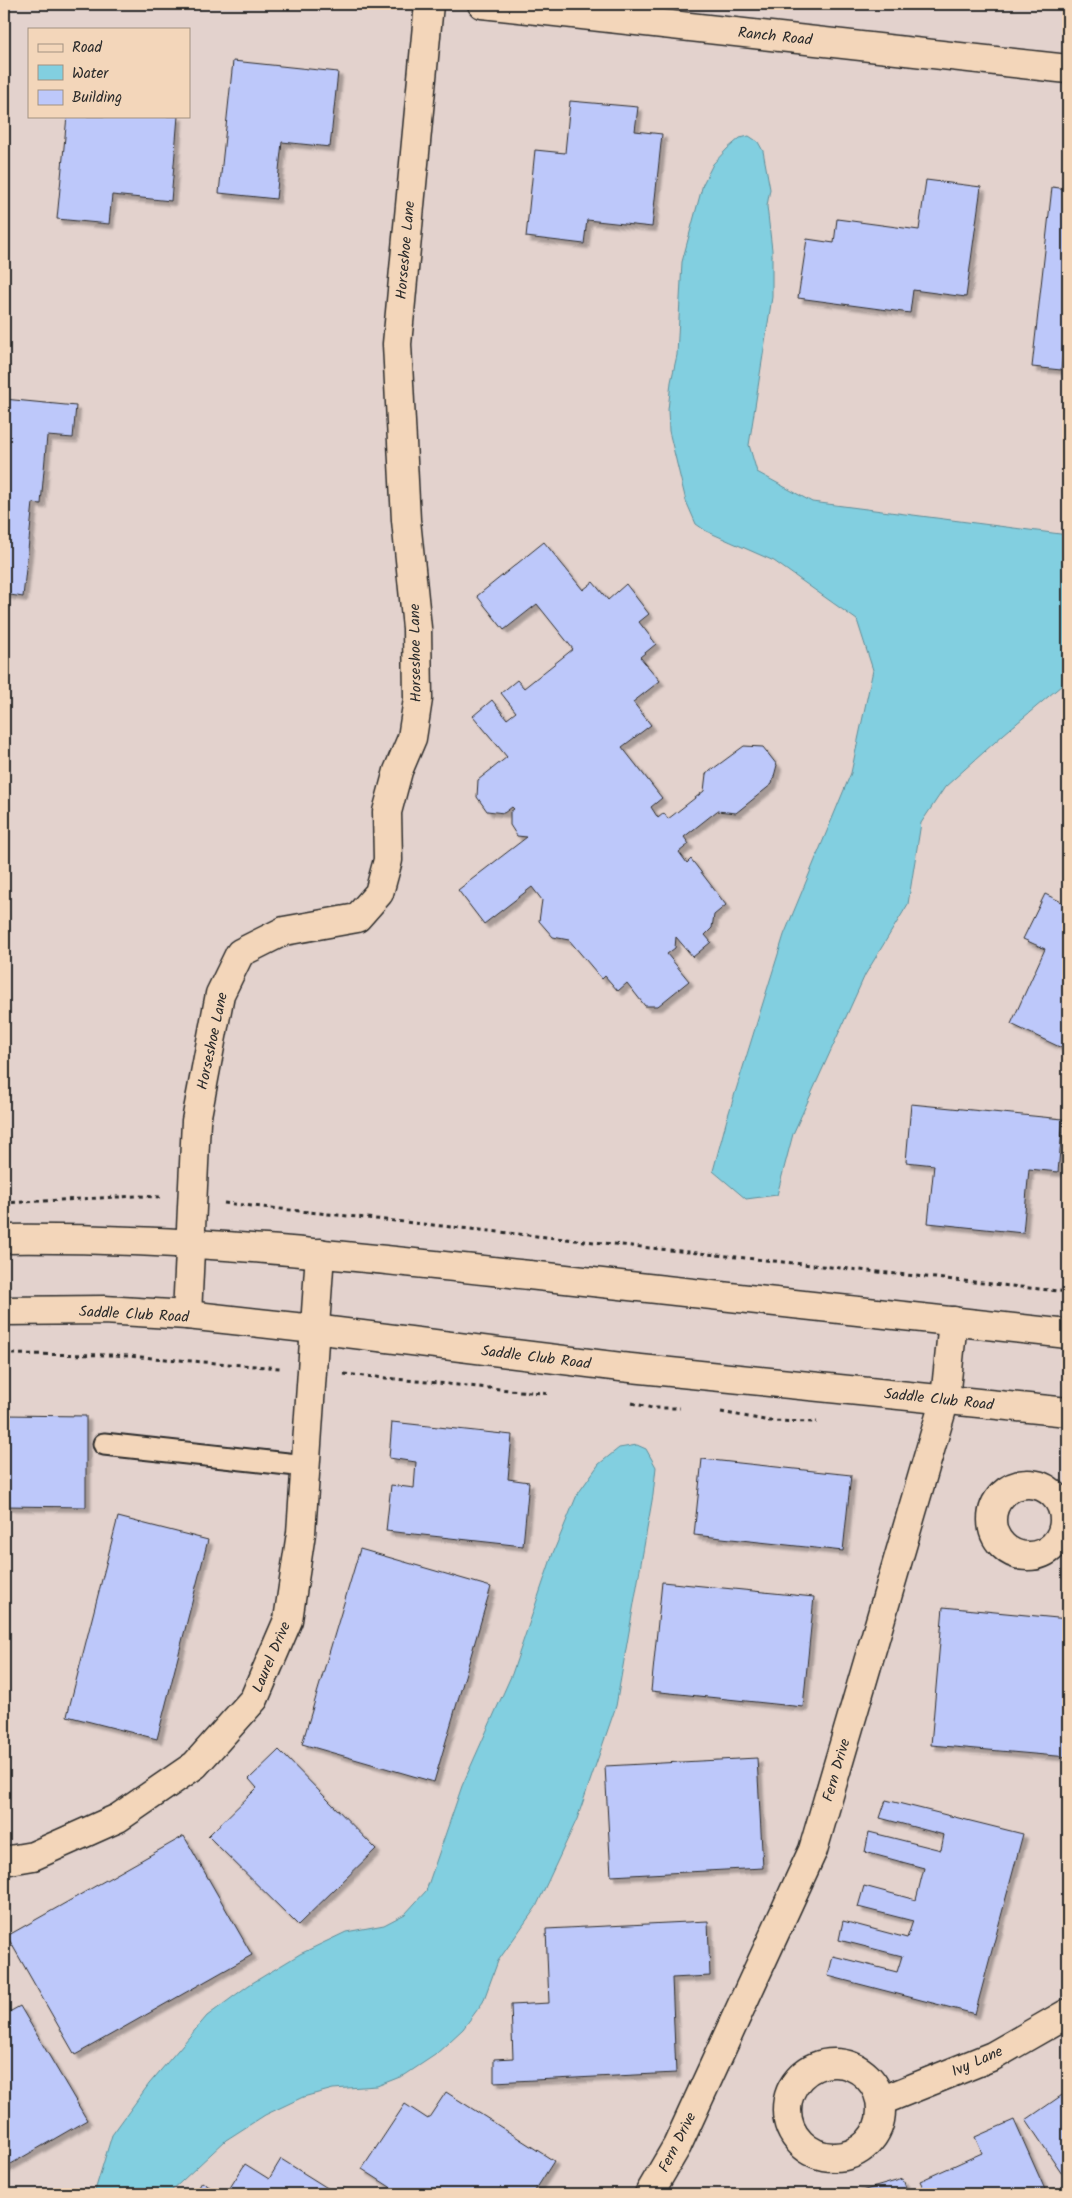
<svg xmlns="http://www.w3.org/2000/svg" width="1072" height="2198" viewBox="0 0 1072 2198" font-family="Kalam,sans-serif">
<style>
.water{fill:#82cfe0;stroke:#5f8d98}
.building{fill:#bdc8fa;stroke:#2b2b2b;filter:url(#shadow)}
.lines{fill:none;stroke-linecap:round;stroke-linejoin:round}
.lane-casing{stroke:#2b2b2b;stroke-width:25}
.street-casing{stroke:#2b2b2b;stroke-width:31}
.secondary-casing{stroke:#2b2b2b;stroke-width:31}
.path{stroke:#2b2b2b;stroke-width:3;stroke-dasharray:4 4;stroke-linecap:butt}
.lane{stroke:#f3d6ba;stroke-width:21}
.street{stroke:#f3d6ba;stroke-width:28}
.secondary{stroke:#f3d6ba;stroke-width:28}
.labels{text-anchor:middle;stroke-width:4;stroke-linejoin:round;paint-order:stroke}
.street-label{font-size:15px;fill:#2b2b2b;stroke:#f3d6ba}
</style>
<defs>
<filter id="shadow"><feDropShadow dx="4.5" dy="4.5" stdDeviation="1" flood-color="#0004"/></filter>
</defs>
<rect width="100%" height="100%" fill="#e3d2cd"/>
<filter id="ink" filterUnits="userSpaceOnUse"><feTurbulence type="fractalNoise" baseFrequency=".02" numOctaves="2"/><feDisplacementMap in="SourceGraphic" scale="10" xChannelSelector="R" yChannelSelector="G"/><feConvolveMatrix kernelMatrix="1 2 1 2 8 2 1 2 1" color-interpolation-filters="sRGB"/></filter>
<g filter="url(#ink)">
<path class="water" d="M749 136 758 142 763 151 770 189 767 206 772 250V297L749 445 757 472 812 502 1068 535V680L1004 734 945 787 921 823 908 904 865 975 793 1134 777 1195 746 1199 713 1171 727 1119 784 935 851 773 873 670 857 620 774 561 706 531 696 524 686 501 669 431 668 410 671 382 677 355 682 262 703 184 713 164 727 149 740 138Z
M637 1445 646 1449 656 1467 653 1495 616 1706 577 1819 536 1907 498 1961 483 2002 463 2029 435 2055 405 2075 377 2086 333 2089 303 2097 265 2115 226 2140 168 2194H94L112 2135 149 2084 207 2016 249 1985 300 1954 346 1932 384 1925 405 1914 426 1891 462 1786 512 1674 553 1553 577 1495 599 1464 619 1448Z"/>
<path class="building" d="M233 61 338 72 330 147 282 142 276 199 219 193Z
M570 101 638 107 635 131 662 134 652 227 587 220 584 244 526 237 535 150 565 153Z
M67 116H178L171 201 112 195 109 224 57 219Z
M926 180 981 187 966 297 913 290 910 313 798 298 807 239 834 243 837 219 919 230Z
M1052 187 1068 189V344H1064L1061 370 1032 367Z
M4 399 76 406 73 438 47 436 41 504 33 503 23 597 4 594Z
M544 542 583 590 593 582 608 600 626 584 649 614 639 622 656 644 640 657 660 681 633 702 651 725 622 747 662 798 651 807 658 818 664 813 668 819 704 791 706 774 744 746 763 747 777 765 772 784 736 813 717 811 684 837 689 844 679 852 687 863 691 859 726 905 714 915 712 928 705 935 711 942 693 957 676 937 675 948 667 954 689 981 658 1006H645L627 983 618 991 605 976 602 979 569 940 553 937 539 921 542 900 532 887 484 924 458 890 527 837 517 836 510 825V812L514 809 512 807 504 813 487 811 477 797 478 780 507 757 473 716 492 700 507 719 516 712 501 693 517 680 524 688 573 649 537 604 504 630 477 596Z
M1045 894 1068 905V1051L1011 1024 1045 949 1023 939Z
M911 1104 1063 1119 1058 1172 1029 1169 1023 1233 928 1223 934 1165 906 1162Z
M4 1415 86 1416V1507L4 1506Z
M392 1422 512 1435 508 1479 529 1482 523 1546 386 1531 391 1485 414 1488 416 1462 389 1458Z
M702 1459 851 1475 843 1551 694 1535Z
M118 1517 208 1540 157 1739 67 1716Z
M360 1549 491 1587 434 1782 302 1744Z
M662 1582 814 1597 803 1707 651 1691Z
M943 1607 1068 1619V1757L931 1745Z
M279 1750 376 1849 298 1925 208 1836 257 1788 249 1779Z
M757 1758 763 1868 611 1876 605 1766Z
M886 1800 1023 1834 975 2014 828 1976 833 1956 897 1972 902 1956 839 1940 843 1921 907 1938 913 1921 858 1907 864 1886 916 1900 924 1868 865 1852 869 1832 941 1850 944 1835 880 1818Z
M184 1836 252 1955 75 2055 7 1936Z
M708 1921 710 1976 672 1978 676 2073 494 2082V2059L513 2058 511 2005 549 2003 546 1929Z
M20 2006 87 2120 4 2168V2015Z
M1068 2091V2182L1026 2120Z
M446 2092 554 2161 533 2194H401L362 2169 405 2104 428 2119Z
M1014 2120 1047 2194H926L920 2181 982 2153 975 2137Z
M281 2159 337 2194H226L245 2164 269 2179Z
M903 2179 908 2194H851Z
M202 2182 220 2194H195Z"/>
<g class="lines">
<defs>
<path id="lane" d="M104 1444 306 1466"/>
<path id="street" d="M482 4 1068 69
M187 1315 196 1121 220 994 240 953 284 931 357 918 379 893 388 860 387 812 398 771 412 738 418 699 417 628 406 520 397 344 429 4
M992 1520a36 36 0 1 1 72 0a36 36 0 1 1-72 0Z
M4 1861 33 1856 118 1818 195 1765 254 1699 288 1620 301 1533 320 1253
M787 2110a47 47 0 1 1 94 0a47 47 0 1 1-94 0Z
M881 2101 993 2056 1068 2013
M649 2194 677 2146 813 1850 945 1399 953 1321"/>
<path id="secondary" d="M4 1239C180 1237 354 1256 529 1275 709 1295 888 1314 1068 1334
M4 1311 104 1310 187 1315 314 1329 621 1367 1068 1412"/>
</defs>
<use href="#lane" class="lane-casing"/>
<use href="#street" class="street-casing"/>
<use href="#secondary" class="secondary-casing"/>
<path class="path" d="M4 1203 137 1196 160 1197
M224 1203 1068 1292
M4 1354 115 1355 280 1368
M344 1374 551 1394
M632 1403 652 1408H680
M721 1412 770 1421 817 1422"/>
<use href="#lane" class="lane"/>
<use href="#street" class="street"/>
<use href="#secondary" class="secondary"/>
</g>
</g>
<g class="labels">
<g class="street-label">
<text transform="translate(775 36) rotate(6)" y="5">Ranch Road</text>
<text transform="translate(405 250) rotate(-85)" y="5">Horseshoe Lane</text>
<text transform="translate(415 653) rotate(-91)" y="5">Horseshoe Lane</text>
<text transform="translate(212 1041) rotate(-78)" y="5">Horseshoe Lane</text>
<text transform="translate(134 1314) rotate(3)" y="5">Saddle Club Road</text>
<text transform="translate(536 1357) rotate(7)" y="5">Saddle Club Road</text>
<text transform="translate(939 1399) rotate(6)" y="5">Saddle Club Road</text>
<text transform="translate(271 1657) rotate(-67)" y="5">Laurel Drive</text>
<text transform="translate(836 1770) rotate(-74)" y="5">Fern Drive</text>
<text transform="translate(977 2061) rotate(-24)" y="5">Ivy Lane</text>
<text transform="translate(677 2142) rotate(-63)" y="5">Fern Drive</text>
</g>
</g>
<rect width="1072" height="2198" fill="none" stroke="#f3d6ba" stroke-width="20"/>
<rect x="10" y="10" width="1052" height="2178" fill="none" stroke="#2b2b2b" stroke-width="2" filter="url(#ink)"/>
<rect x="28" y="28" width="162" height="90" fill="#f3d6ba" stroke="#a39281"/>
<rect x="38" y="44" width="25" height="8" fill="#f3d6ba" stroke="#a39281"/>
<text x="72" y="52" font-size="15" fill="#2b2b2b">Road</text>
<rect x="38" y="65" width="25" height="15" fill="#82cfe0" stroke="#a39281"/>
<text x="72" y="78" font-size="15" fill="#2b2b2b">Water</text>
<rect x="38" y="90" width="25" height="15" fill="#bdc8fa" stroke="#a39281"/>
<text x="72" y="102" font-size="15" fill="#2b2b2b">Building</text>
</svg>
